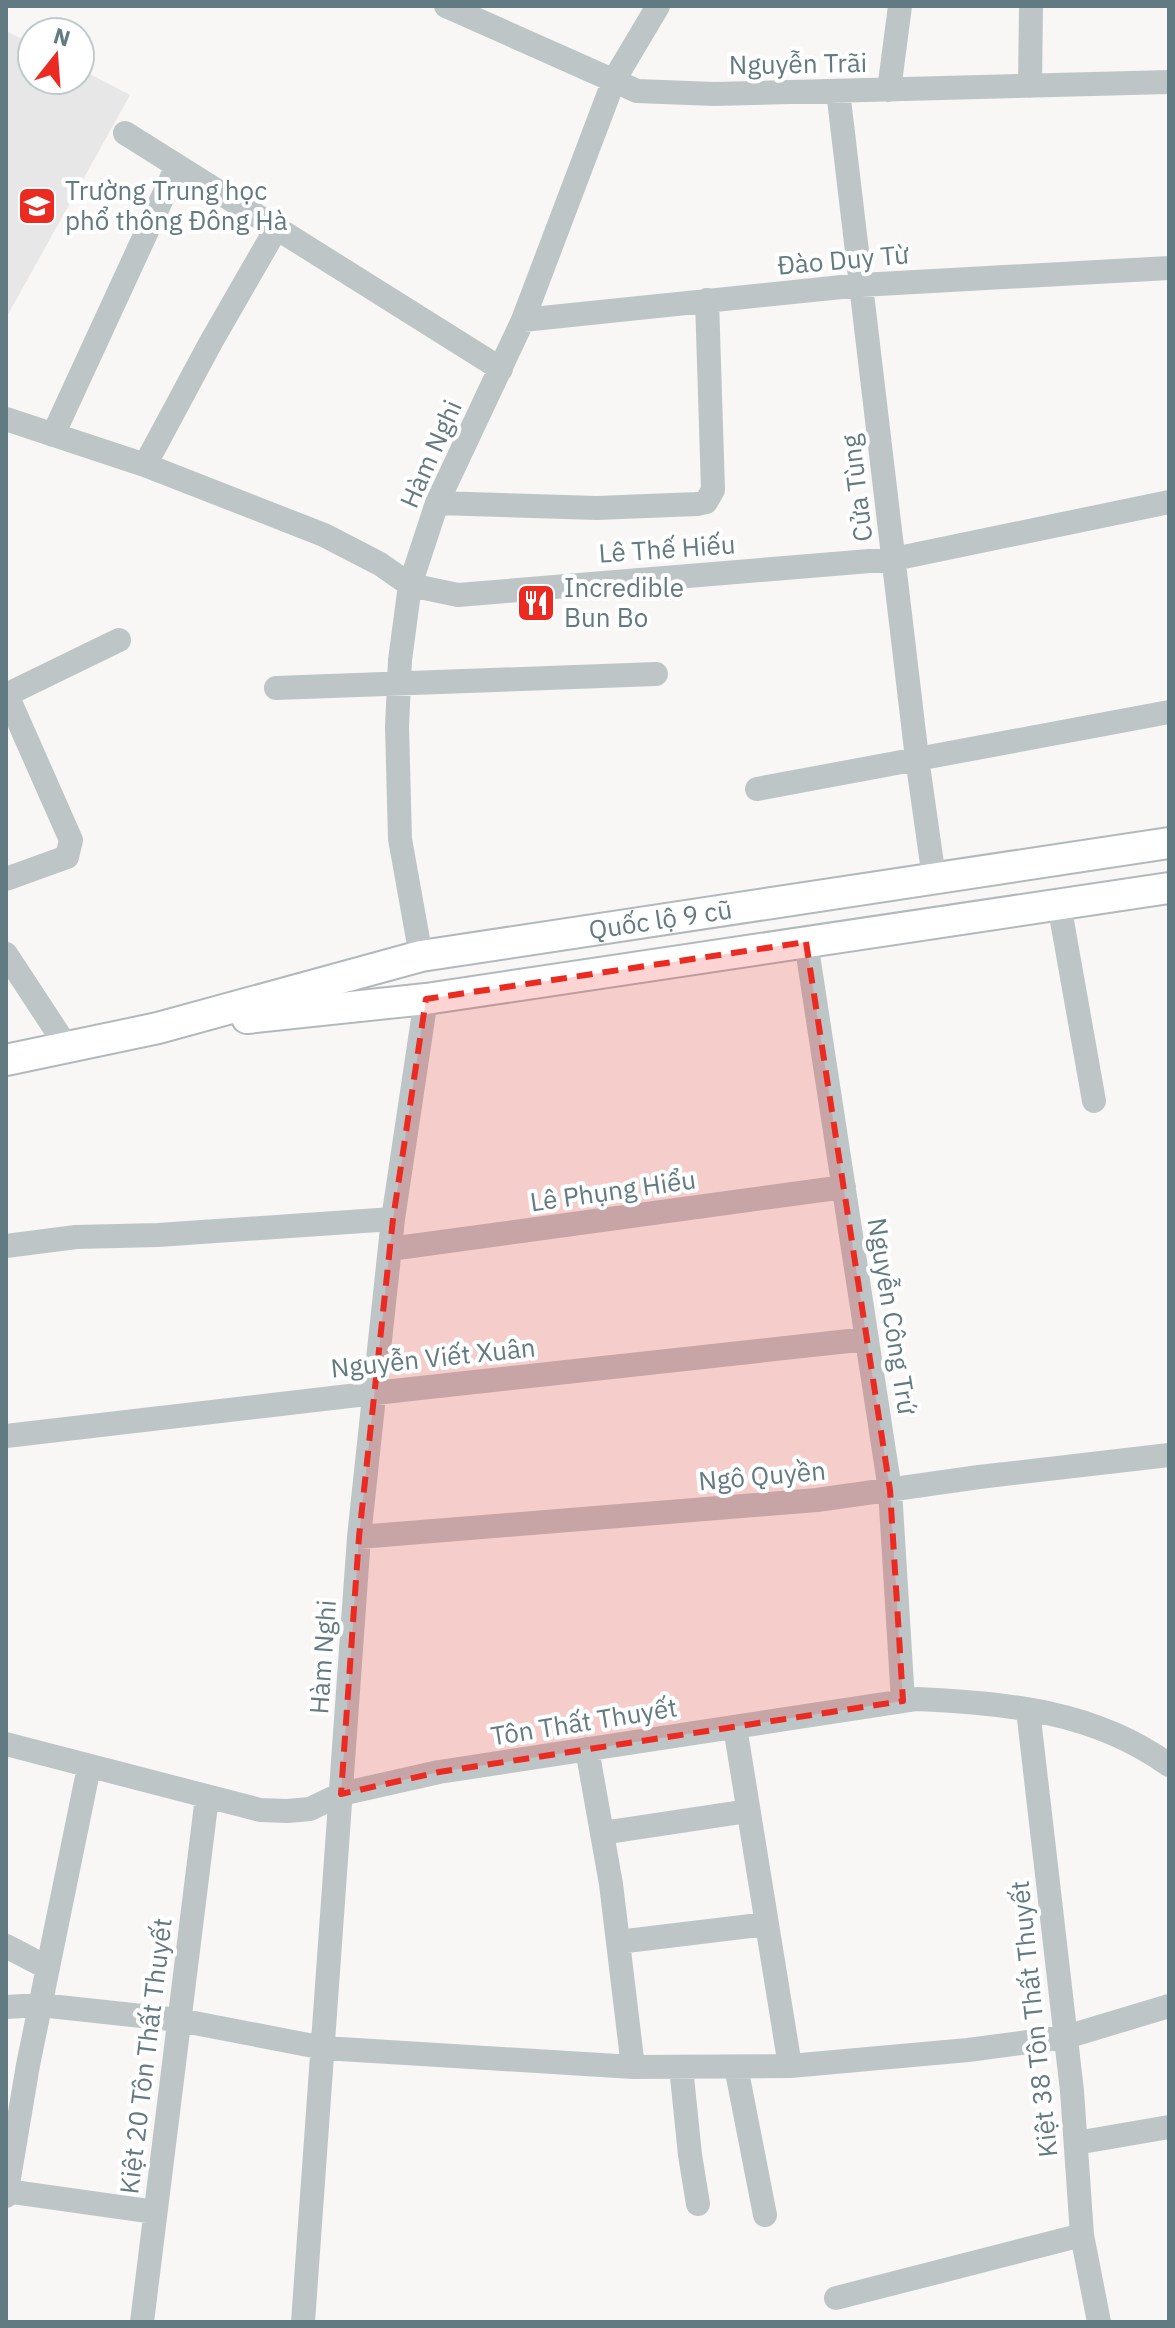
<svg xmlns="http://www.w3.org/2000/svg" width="1175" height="2328" viewBox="0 0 1175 2328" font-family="'IBM Plex Sans',sans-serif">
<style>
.built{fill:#e6e7e6}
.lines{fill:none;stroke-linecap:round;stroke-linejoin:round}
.major-casing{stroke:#b2b9bc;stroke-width:34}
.minor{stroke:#bec5c7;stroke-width:24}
.major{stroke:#fff;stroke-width:30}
.marked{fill:#eb2a22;fill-opacity:0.2;stroke:#eb2a22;stroke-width:6;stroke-dasharray:16 10;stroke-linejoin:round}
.labels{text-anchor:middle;stroke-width:8;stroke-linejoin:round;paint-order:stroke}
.street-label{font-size:26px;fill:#627a81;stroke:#fff}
.poi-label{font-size:26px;fill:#627a81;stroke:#fff;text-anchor:start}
</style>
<rect width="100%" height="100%" fill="#f8f7f5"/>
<path class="built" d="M6 31 32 44V80H80V69L130 95 6 318Z"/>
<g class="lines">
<defs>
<g id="major">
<path d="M247 1018 426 999 1169 888"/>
<path id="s1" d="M6 1060 158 1028 421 956 1169 843"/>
</g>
</defs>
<use href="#major" class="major-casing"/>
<path class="minor" d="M446 6 637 91 714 94 1169 82
M1030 86 1031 6
M889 90 900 6
M838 91 917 758 934 878
M125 133 501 369
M523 320 861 285 1169 268
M6 419 145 465 324 535 380 564 410 585 458 595 894 559 1169 502
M53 435 177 166
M145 465 211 342 276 229
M437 503 597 508 697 504 706 502 713 490 707 300
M276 688 656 674
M6 695 119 640
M757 789 1169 712
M6 879 67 857 71 840 7 695
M1059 904 1094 1101
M806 942 890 1490 903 1701
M6 954 67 1047
M421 956 400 839 397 727 400 660 410 585 437 503 523 320 614 80 658 6
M6 1246 76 1237 158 1235 393 1219
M390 1249 844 1187
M6 1436 375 1393 867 1339
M359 1537 817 1500 979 1477 1169 1455
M1028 1710 1072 2091 1082 2235 1099 2322
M735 1727 790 2066
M6 1744 260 1810 287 1811 310 1809 341 1794 439 1772 917 1699C1007 1703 1094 1711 1169 1765
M587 1749 611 1884 633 2067
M602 1833 748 1811
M618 1942 767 1924
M6 1946 48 1968
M6 2007 40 2005 179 2020 324 2048 633 2067 790 2066 968 2050 1066 2037 1169 2006
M681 2067 690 2155 698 2204
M736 2067 765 2215
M1076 2143 1169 2127
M6 2191 155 2212
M6 2196 28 2065 89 1767
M836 2298 1082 2235
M142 2322 207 1797
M303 2322 359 1537 393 1219 426 999"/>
<use href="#major" class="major"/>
</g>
<path class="marked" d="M806 942 890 1490 903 1701 439 1772 341 1794 359 1537 393 1219 426 999Z"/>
<defs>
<symbol id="school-square" viewBox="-11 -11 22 22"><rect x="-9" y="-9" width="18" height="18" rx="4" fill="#eb2a22" stroke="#fff"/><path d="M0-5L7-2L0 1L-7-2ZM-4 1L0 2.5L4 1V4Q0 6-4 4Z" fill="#fff"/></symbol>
<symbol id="restaurant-square" viewBox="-11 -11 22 22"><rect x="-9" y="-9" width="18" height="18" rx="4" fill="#eb2a22" stroke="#fff"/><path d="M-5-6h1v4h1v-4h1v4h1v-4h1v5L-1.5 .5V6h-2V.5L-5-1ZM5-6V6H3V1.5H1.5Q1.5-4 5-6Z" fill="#fff"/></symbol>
</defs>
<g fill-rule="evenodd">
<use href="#school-square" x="15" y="184" width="44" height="44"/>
<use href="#restaurant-square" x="514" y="581" width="44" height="44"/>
</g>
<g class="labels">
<g class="street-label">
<text transform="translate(798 64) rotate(-1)" y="9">Nguyễn Trãi</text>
<text transform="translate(843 260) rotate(-5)" y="9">Đào Duy Từ</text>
<text transform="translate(431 454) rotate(-66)" y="9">Hàm Nghi</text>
<text transform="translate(857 488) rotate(-97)" y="9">Cửa Tùng</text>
<text transform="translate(667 549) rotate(-4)" y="9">Lê Thế Hiếu</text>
<text dy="9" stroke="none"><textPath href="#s1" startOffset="670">Quốc lộ 9 cũ</textPath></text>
<text transform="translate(613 1191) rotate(-8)" y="9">Lê Phụng Hiểu</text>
<text transform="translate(892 1316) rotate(81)" y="9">Nguyễn Công Trứ</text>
<text transform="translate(433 1358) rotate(-6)" y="9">Nguyễn Viết Xuân</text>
<text transform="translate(762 1476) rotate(-5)" y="9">Ngô Quyền</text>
<text transform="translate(323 1657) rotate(-86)" y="9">Hàm Nghi</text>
<text transform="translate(584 1722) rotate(-9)" y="9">Tôn Thất Thuyết</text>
<text transform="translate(1034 2019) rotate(-96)" y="9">Kiệt 38 Tôn Thất Thuyết</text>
<text transform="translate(146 2056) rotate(-83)" y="9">Kiệt 20 Tôn Thất Thuyết</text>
</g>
<g class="poi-label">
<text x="65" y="200">Trường Trung học<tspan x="65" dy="30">phổ thông Đông Hà</tspan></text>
<text x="564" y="597">Incredible<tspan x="564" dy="30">Bun Bo</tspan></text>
</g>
</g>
<rect width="1175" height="2328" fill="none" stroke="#627a81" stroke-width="16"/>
<g transform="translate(56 56) rotate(17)"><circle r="38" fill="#ffffff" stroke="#c0cacd" stroke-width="2"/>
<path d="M0-6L14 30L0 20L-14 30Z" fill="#eb2a22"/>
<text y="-12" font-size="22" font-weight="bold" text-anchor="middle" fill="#627a81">N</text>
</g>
</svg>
